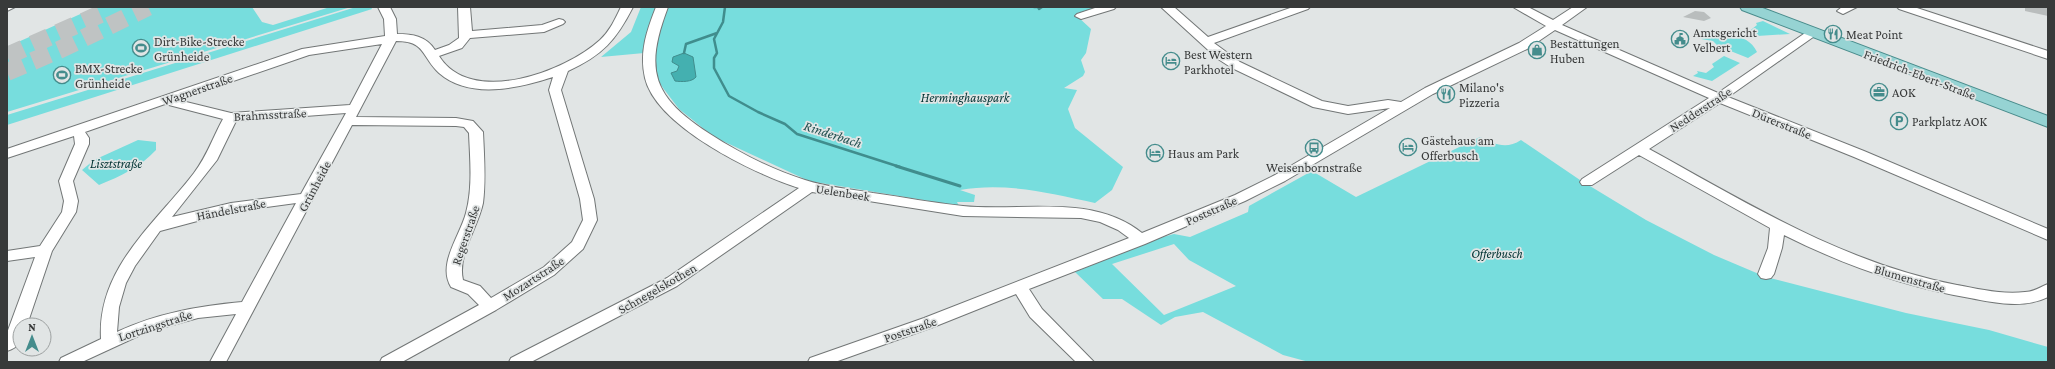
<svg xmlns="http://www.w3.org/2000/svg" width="2055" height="369" viewBox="0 0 2055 369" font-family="'Crimson Pro',serif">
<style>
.green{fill:#7dd;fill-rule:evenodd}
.water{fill:#44b0b0;stroke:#408d8d}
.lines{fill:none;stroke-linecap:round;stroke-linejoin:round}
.stream-far1{stroke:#408d8d;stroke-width:2.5}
.stream{stroke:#408d8d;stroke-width:3}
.building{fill:#b9bdbd}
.highway-tunnel{stroke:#bfc3c3;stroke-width:18;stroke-dasharray:18 10;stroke-linecap:butt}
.minor-casing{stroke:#727676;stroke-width:2}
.major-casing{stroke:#488b8b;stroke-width:2}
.minor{fill:#fff;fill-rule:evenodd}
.major{fill:#96d3d3;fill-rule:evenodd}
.labels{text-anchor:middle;stroke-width:3.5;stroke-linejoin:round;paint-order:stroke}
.poi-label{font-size:13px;fill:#383a3a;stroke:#e1e5e5;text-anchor:start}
.street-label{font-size:13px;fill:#383a3a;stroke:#e1e5e5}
.park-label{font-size:13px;font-style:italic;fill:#033;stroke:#e1e5e5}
.water-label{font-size:14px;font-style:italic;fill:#204f4f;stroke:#e1e5e5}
</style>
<rect width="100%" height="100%" fill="#e1e5e5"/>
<path class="green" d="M96 7H252L262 22 273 25 330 7H351L7 112V47Z
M356 7H371L372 9 7 125V115Z
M641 7H1104L1077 16 1091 29 1086 53 1081 60 1085 72 1083 76 1064 88 1077 90 1068 109 1075 128 1123 167 1112 190 1095 203C1050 193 1005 182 960 190L975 195 974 202H957L959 206 809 181 714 137 679 109 663 88 655 76V52L601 57 631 32Z
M1763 21 1790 34 1757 36 1747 33 1757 25 1756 23Z
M1699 34C1720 38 1746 29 1757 52L1748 58 1728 50 1723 51 1713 41 1701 39 1696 35Z
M1724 56 1740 63 1712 81 1693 76 1698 73 1697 71 1706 73 1714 67 1712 64Z
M1480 137C1494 144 1506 150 1521 140L1580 180 1646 220 1714 255 1766 277 1906 313 1989 330 2048 347V362H1309L1283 355 1203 312 1175 317 1161 325 1122 299H1103L1075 272 1159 238 1174 234 1190 237 1248 212 1249 206 1312 171 1356 197ZM1174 244 1189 260 1236 286 1164 315 1112 264Z
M138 140 156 142V150C140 167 121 176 99 185L82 170 94 160Z"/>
<path class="water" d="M684 53 693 57 696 77C692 82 682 82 675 81L671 73 677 71 679 66 672 62 673 57Z"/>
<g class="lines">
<path class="stream-far1" d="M725 7 723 22 714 39 717 53 714 58V68L729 96 758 112 785 124 797 134 900 167
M1034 7H1038L1039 9 1042 7
M684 53 686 44 717 33"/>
<path class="stream" d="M896 166 960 186"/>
</g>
<path class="building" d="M2025 7H2048V16L2025 11Z
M1695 11 1704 12 1711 18 1704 21 1683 17Z"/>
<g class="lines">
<path class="highway-tunnel" d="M7 56 105 12
M7 72 59 50 148 7"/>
<defs>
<path id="minor" d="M7 7H15L7 11Z
M378 7H390L396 19 397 34C412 34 426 36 435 50L449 45 459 38 458 7H470L472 31 542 25 559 19 563 20 565 22 563 24 544 32 470 38 462 48 439 56C471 107 565 72 600 40 610 31 615 19 621 7H633C616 40 603 55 568 71L561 90 594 199 597 220 583 249 554 275 496 310 402 362H380L382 358 479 305 468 294 451 287C437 264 460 236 466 213 473 187 470 159 469 133L464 127 456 126 352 125 226 362H210L236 314 198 318 147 332 82 362H59L61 358 101 339C97 268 155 224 194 173 207 156 213 137 223 119L165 104 85 132 89 138V144L73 181 78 201 76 212 52 251 27 325H20C20 339 23 346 7 351V333L35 257 7 261V251L40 246 62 212 64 201 59 181 75 144 74 136 7 158V149L302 49 385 36 384 19ZM396 41C426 41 421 56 439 73 470 100 519 88 553 77L549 90 580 199 583 220 572 242 544 267 491 298 480 286 463 280C457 254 478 228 483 203 486 180 484 155 483 132L473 121 456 118 356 117ZM382 44 350 105 231 113 178 100 309 55ZM346 113 301 194 231 203 172 217 217 160 236 121ZM296 203 242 302C199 306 157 313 117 332L119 307 126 283 135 266 160 231 231 212Z
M656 7H668C644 70 652 97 710 134 738 152 772 170 805 180 827 187 850 189 873 193 903 197 933 203 963 206 1022 212 1092 193 1142 233L1235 195 1275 175 1390 108 1348 114 1313 107 1232 68 1218 59 1161 7H1174L1208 37 1293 7H1310L1308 9 1214 43 1240 62 1322 101 1348 106 1388 100 1401 102 1425 88 1519 43 1546 26 1513 7H1528L1553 20 1573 7H1587L1562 25 1718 93 1808 31 1812 29 1818 33 1816 35 1728 97 1864 151 2048 229V240L1854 157 1720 103 1649 149C1749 204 1843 263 1957 285 1979 289 2003 295 2025 292 2034 292 2040 287 2048 284V297C2023 309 1996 303 1970 298 1905 287 1844 265 1784 235L1782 248 1774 274 1771 278 1766 279 1761 278 1758 274 1768 248 1770 228 1639 155 1592 185H1582L1580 182 1582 179 1709 98 1555 30 1527 49 1433 94 1285 181 1245 201 1145 244 1029 289 1042 309 1094 362H1076L1030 317 1016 294 936 326 835 362H808L810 358 924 318 1129 238 1118 230 1100 222 1081 218 963 216 812 192 677 286 531 362H509L511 358 667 278 799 188C754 174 656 126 645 78 639 52 647 30 656 7Z
M1098 7H1116L1114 9 1081 19 1075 16 1077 14Z
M1842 7H1857L1843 14 1837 11Z
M1897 7H1914L2048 51V59L1899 9Z"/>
<path id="major" d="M1740 7H1760L2048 116V127L1742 10Z"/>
</defs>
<use href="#minor" class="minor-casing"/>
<use href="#major" class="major-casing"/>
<use href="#minor" class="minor"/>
<use href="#major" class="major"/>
</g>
<defs>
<symbol id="restaurant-ring" viewBox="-11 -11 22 22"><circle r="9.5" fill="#e1e5e5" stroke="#448c8c" stroke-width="1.5"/><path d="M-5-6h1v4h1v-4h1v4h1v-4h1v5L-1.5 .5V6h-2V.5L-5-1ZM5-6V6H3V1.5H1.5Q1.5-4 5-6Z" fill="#448c8c"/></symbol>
<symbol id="civic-ring" viewBox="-11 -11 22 22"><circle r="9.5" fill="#e1e5e5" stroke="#448c8c" stroke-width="1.5"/><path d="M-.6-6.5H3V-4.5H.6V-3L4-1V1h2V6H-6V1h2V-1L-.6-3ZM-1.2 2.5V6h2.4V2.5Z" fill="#448c8c"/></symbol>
<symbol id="stadium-ring" viewBox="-11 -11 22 22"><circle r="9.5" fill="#e1e5e5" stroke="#448c8c" stroke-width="1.5"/><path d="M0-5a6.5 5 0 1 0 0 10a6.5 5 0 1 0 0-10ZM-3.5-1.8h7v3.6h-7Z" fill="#448c8c"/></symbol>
<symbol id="shop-ring" viewBox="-11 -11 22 22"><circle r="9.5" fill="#e1e5e5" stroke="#448c8c" stroke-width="1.5"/><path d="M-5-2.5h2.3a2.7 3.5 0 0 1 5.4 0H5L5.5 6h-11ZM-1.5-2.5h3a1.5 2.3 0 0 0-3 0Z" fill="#448c8c"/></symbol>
<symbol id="hotel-ring" viewBox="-11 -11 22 22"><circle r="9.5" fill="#e1e5e5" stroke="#448c8c" stroke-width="1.5"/><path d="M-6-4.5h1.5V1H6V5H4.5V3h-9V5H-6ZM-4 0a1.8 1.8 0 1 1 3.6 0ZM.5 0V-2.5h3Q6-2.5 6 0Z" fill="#448c8c"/></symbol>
<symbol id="office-ring" viewBox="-11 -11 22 22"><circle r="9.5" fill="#e1e5e5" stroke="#448c8c" stroke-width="1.5"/><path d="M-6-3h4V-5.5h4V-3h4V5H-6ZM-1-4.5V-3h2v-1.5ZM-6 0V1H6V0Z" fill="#448c8c"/></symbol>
<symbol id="parking-ring" viewBox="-11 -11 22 22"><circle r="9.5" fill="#e1e5e5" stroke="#448c8c" stroke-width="1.5"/><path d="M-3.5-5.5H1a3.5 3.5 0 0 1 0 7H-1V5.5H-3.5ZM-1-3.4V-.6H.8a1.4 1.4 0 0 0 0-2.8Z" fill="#448c8c"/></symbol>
<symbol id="bus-ring" viewBox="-11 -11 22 22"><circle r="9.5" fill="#e1e5e5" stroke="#448c8c" stroke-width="1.5"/><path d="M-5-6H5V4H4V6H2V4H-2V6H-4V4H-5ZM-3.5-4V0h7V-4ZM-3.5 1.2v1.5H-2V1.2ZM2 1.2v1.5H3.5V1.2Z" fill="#448c8c"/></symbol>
</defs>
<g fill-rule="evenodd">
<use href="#restaurant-ring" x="1823" y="24" width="20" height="20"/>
<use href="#civic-ring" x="1670" y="29" width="20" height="20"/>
<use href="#stadium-ring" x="131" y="38" width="20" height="20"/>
<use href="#shop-ring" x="1527" y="40" width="20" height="20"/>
<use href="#hotel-ring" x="1161" y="51" width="20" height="20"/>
<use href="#stadium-ring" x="52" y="65" width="20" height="20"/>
<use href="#office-ring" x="1869" y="82" width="20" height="20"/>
<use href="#restaurant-ring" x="1436" y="84" width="20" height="20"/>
<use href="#parking-ring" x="1889" y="111" width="20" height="20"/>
<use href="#hotel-ring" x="1398" y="137" width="20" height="20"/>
<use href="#bus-ring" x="1304" y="138" width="20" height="20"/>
<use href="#hotel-ring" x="1145" y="143" width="20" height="20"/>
</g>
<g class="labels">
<g class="poi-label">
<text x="1693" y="37">Amtsgericht<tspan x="1693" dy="15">Velbert</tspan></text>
<text x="1846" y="39">Meat Point</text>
<text x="154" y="46">Dirt-Bike-Strecke<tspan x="154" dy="15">Grünheide</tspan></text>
<text x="1550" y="48">Bestattungen<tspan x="1550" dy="15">Huben</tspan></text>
<text x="1184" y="59">Best Western<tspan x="1184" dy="15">Parkhotel</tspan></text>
<text x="75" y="73">BMX-Strecke<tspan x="75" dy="15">Grünheide</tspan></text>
<text x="1459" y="92">Milano's<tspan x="1459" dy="15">Pizzeria</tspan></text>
<text x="1892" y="97">AOK</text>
<text x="1912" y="126">Parkplatz AOK</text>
<text x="1421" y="145">Gästehaus am<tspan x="1421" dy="15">Offerbusch</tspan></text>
<text x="1168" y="158">Haus am Park</text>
<text x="1314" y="172" text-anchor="middle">Weisenbornstraße</text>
</g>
<g class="street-label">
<text transform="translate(1920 74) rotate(21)" y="5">Friedrich-Ebert-Straße</text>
<text transform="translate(197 89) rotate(-19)" y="5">Wagnerstraße</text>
<text transform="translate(1700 109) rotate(-33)" y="5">Nedderstraße</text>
<text transform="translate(270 114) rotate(-3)" y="5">Brahmsstraße</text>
<text transform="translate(1782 123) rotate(22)" y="5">Dürerstraße</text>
<text transform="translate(314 186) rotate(-62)" y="5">Grünheide</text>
<text transform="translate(843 192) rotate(9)" y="5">Uelenbeek</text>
<text transform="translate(231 209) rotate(-11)" y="5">Händelstraße</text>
<text transform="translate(1211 210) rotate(-24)" y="5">Poststraße</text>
<text transform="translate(465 235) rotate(-71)" y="5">Regerstraße</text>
<text transform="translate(533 278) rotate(-33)" y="5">Mozartstraße</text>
<text transform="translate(1910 278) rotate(16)" y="5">Blumenstraße</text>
<text transform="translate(657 288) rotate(-30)" y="5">Schnegelskothen</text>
<text transform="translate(155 325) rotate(-18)" y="5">Lortzingstraße</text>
<text transform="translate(910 329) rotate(-19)" y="5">Poststraße</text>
</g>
<g class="park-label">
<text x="965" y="102">Herminghauspark</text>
<text x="116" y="168">Lisztstraße</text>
<text x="1497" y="258">Offerbusch</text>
</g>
<g class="water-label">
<text transform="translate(833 134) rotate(18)" y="5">Rinderbach</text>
</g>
</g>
<rect width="2055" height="369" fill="none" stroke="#383a3a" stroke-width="16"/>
<g transform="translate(32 337)"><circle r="19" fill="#e1e5e5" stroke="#9da1a1"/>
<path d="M0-3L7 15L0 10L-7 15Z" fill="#448c8c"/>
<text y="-6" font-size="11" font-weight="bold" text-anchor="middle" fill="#383a3a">N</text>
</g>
</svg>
